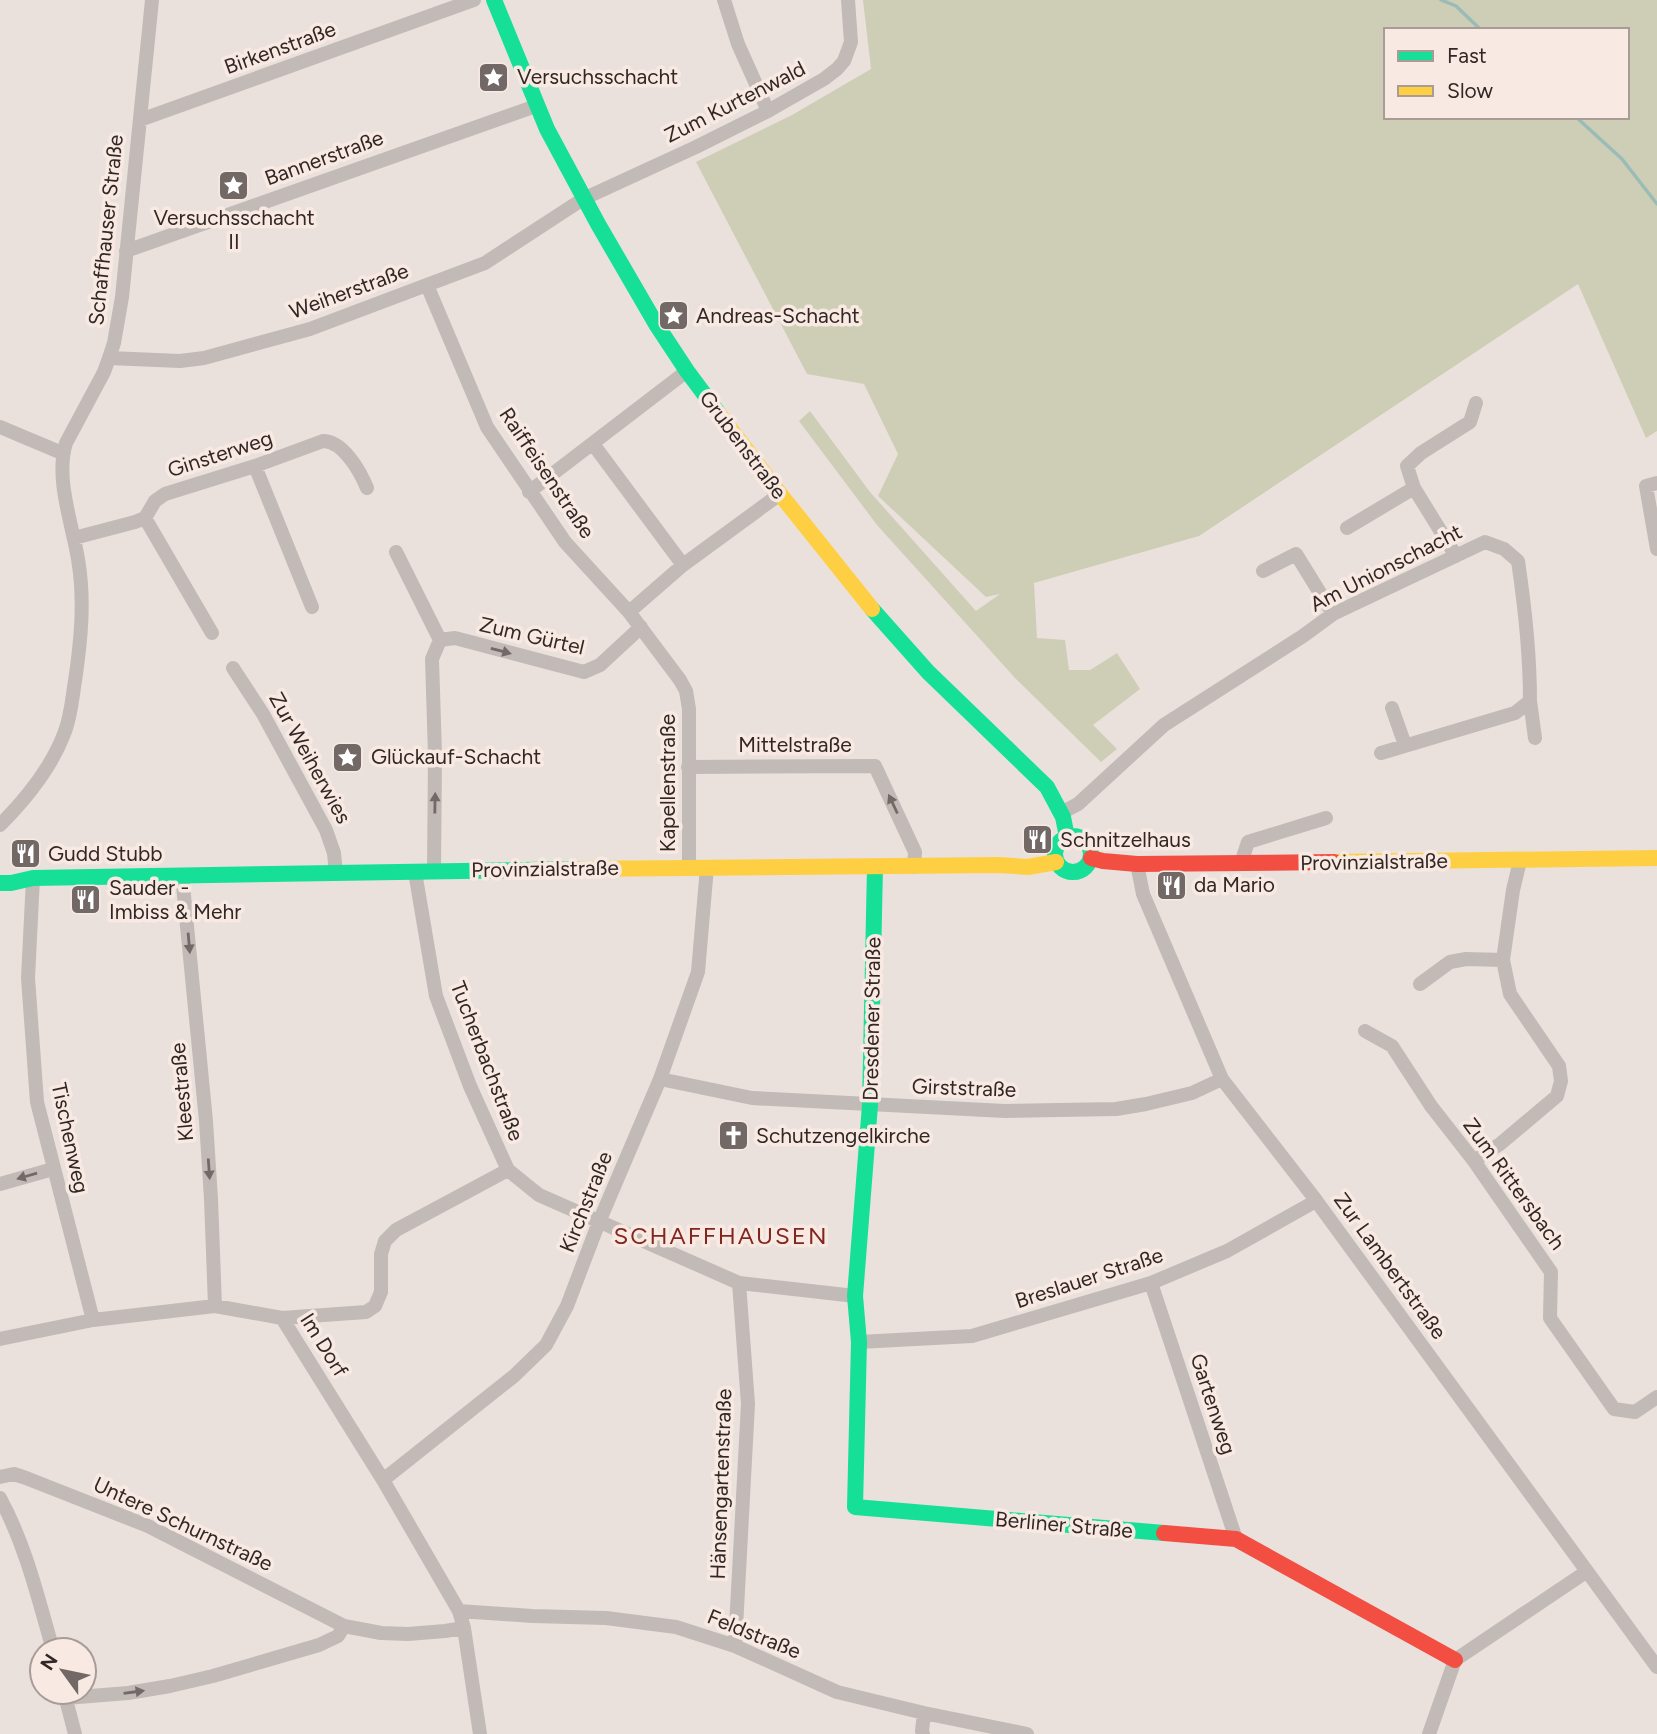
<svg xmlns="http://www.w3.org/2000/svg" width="1657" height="1734" viewBox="0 0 1657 1734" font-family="Figtree,sans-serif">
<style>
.green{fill:#ceceb6;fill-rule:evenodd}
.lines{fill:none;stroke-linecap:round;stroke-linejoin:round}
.stream{stroke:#99bcb6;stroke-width:3.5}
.street{stroke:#c2bab6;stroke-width:14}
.fast{stroke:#16e098;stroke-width:16}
.slow{stroke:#ffcf43;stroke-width:16}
.jam{stroke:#f24e42;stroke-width:16}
.oneway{fill:#736966}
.labels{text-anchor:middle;stroke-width:7;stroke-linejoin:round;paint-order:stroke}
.street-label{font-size:21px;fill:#322725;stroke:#f8eae2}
.poi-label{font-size:21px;fill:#322725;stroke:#f8eae2;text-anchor:start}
.quarter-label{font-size:24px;letter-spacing:2px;fill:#80271f;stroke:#f8eae2}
</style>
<rect width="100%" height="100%" fill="#eae1dc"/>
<path class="green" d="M863 0H1657V431L1646 438 1578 284 1199 536 1034 583 1037 638 1065 640 1069 670H1090L1117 653 1140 689 1093 725 1117 749 1101 762 1016 679 877 525 799 421 810 411 870 492 976 611 1000 594 986 597 878 496 898 454 864 384 807 374 696 162 792 115 871 69ZM1386 30H1627V117H1386Z"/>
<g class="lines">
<path class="stream" d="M1441 0 1456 6 1481 30
M1576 117 1622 159 1657 204"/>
<path class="street" d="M724 0 738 44 768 111
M140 120 474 0
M126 251 536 106
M427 285 487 427 565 542 629 612 680 680 686 691 689 709V867
M109 358 180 361 204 358 310 329 485 263 583 199 696 147 768 111 824 79 837 69 844 61 851 42 848 0
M0 427 62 453
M593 444 683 565
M255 466 312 607
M1657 483 1646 486 1657 549
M529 492 687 371
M145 518 212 633
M1347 528 1414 488
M74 538 135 522 145 518 155 501 165 494 255 466 323 441C343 441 360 471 367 488
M396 552 440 640
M1456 556 1414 488 1407 466 1421 453 1470 422 1476 403
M1263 571 1296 554 1333 614
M629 612 683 565 780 494
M233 668 263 714 326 830 334 853 336 874
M1530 701 1535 738
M1392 708 1405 745
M688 767 875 766 915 852 914 867
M1061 813 1078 804 1164 725 1303 636 1333 614 1485 542 1504 549 1518 561C1525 608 1530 654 1530 701L1515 713 1381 753
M0 825C26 799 51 768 64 734 71 717 72 699 75 681 81 640 85 600 78 559 72 523 55 478 66 443L104 372 109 358 114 343 122 297 152 0
M1241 863 1248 842 1326 818
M1137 864 1143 894 1222 1079 1312 1195 1657 1667
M434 871 435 755 432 659 440 640 455 638 584 672 600 665 641 627
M182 875 206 1121 211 1199 215 1306
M33 878 28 978 37 1102 93 1320
M1420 984 1450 962 1466 959 1503 960
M1365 1031 1392 1046 1431 1106 1474 1161 1551 1272 1550 1318 1614 1409 1635 1412 1657 1397
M660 1079 752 1098 1005 1111 1116 1109 1146 1104 1192 1093 1222 1079
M1474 1161 1500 1144 1557 1096 1561 1081 1559 1066 1510 994 1503 960 1513 890 1520 861
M508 1170 539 1195 739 1283 855 1296
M0 1184 53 1169
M1151 1283 1236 1539
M282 1318 366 1312 375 1306 381 1292V1254L385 1241 396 1230 508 1170 470 1086 436 996 415 872
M0 1339 93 1320 215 1306 282 1318 383 1480 459 1611 464 1628 480 1734
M859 1342 972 1336 1151 1283 1227 1251 1316 1201
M0 1477 14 1474 26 1478 148 1526 344 1626 381 1633 408 1634 445 1631 464 1628
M383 1480 514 1376 546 1345 567 1306 599 1222 660 1079 698 972 707 867
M0 1498C26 1546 38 1598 53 1650
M459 1611 532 1616 606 1618 676 1627 735 1646 837 1692 924 1713 1027 1734
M735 1646 748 1404 739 1283
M64 1692 75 1734
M66 1698 128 1693 170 1686 213 1676 319 1645 338 1636 344 1626
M923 1734 922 1731 924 1713
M1429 1734 1455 1660 1586 1572"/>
<path class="fast" d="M494 0 547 129 598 224 656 324 687 371 719 414
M872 609 928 672 1047 787 1063 817 1067 837
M1055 854a18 18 0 1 1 36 0a18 18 0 1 1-36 0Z
M875 867 870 1105 855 1296 859 1342 855 1507 1164 1533
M0 883H11L33 878 581 869"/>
<path class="slow" d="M719 414 780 494 872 609
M1334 862 1657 858
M581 869 999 865 1028 867 1056 862"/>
<path class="jam" d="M1091 858 1103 861 1137 864 1334 862
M1164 1533 1236 1539 1455 1660"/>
</g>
<defs><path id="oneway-solid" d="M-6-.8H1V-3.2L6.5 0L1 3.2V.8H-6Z" transform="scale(1.75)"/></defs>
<g class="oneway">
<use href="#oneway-solid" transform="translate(501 651) rotate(15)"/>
<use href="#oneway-solid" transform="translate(435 803) rotate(-89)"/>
<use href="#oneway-solid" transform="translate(893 804) rotate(-115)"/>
<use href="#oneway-solid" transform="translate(189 943) rotate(85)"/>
<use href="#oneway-solid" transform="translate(209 1169) rotate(86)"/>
<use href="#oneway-solid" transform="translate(27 1176) rotate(164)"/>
<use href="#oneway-solid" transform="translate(134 1692) rotate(-8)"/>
</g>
<defs>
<symbol id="sight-square" viewBox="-11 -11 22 22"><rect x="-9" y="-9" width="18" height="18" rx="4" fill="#726865" stroke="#f8eae2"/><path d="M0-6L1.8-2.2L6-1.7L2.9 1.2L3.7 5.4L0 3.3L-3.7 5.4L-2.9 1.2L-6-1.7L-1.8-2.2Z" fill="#fff"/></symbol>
<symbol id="restaurant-square" viewBox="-11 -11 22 22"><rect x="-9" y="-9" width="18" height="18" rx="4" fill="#726865" stroke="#f8eae2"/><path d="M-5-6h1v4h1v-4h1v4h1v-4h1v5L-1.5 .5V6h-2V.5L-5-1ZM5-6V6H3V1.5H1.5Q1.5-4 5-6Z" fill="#fff"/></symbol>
<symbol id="church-square" viewBox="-11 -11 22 22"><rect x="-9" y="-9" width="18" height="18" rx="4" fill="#726865" stroke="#f8eae2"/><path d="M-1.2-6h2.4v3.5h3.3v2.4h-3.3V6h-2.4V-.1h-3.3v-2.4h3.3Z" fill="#fff"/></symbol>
</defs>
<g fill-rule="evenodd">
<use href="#sight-square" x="476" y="60" width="35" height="35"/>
<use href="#sight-square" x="216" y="168" width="35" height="35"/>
<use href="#sight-square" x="656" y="298" width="35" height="35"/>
<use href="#sight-square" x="330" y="740" width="35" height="35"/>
<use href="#restaurant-square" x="1020" y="822" width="35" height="35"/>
<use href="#restaurant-square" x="8" y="836" width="35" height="35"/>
<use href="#restaurant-square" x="1154" y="868" width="35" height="35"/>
<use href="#restaurant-square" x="68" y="882" width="35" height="35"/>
<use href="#church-square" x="716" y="1118" width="35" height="35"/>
</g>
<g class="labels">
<g class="street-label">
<text transform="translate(280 48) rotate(-20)" y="7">Birkenstraße</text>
<text transform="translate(735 102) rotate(-27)" y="7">Zum Kurtenwald</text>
<text transform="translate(324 158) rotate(-20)" y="7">Bannerstraße</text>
<text transform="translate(106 230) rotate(-84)" y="7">Schaffhauser Straße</text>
<text transform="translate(349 291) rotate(-20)" y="7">Weiherstraße</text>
<text transform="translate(743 445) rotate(53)" y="7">Grubenstraße</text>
<text transform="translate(220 454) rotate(-18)" y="7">Ginsterweg</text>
<text transform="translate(547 473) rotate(56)" y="7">Raiffeisenstraße</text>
<text transform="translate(1386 568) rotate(-27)" y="7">Am Unionschacht</text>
<text transform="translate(532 636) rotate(13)" y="7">Zum Gürtel</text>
<text x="795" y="752">Mittelstraße</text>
<text transform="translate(310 758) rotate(61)" y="7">Zur Weiherwies</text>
<text transform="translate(668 783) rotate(-90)" y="7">Kapellenstraße</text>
<text transform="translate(1374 862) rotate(-1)" y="7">Provinzialstraße</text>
<text transform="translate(545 869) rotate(-1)" y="7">Provinzialstraße</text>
<text transform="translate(872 1019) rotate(-89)" y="7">Dresdener Straße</text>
<text transform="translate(487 1061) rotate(69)" y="7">Tucherbachstraße</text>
<text transform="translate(964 1088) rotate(2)" y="7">Girststraße</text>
<text transform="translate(182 1092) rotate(-95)" y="7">Kleestraße</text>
<text transform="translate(70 1138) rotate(78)" y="7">Tischenweg</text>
<text transform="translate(1514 1184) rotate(54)" y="7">Zum Rittersbach</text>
<text transform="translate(586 1202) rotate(-68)" y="7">Kirchstraße</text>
<text transform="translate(1390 1266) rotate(54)" y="7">Zur Lambertstraße</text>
<text transform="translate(1089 1278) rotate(-18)" y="7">Breslauer Straße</text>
<text transform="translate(324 1345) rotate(58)" y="7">Im Dorf</text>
<text transform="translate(1213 1404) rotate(72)" y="7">Gartenweg</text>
<text transform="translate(721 1484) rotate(-88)" y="7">Hänsengartenstraße</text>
<text transform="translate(183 1524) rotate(25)" y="7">Untere Schurnstraße</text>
<text transform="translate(1064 1525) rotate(5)" y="7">Berliner Straße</text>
<text transform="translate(754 1634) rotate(22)" y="7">Feldstraße</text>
</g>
<g class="poi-label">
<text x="517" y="84">Versuchsschacht</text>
<text x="234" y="225" text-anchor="middle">Versuchsschacht<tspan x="234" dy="24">II</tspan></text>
<text x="696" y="323">Andreas-Schacht</text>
<text x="371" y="764">Glückauf-Schacht</text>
<text x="1060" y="847">Schnitzelhaus</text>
<text x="48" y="861">Gudd Stubb</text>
<text x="1194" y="892">da Mario</text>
<text x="109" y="895">Sauder -<tspan x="109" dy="24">Imbiss &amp; Mehr</tspan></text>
<text x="756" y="1143">Schutzengelkirche</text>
</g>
<g class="quarter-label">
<text x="721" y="1244">SCHAFFHAUSEN</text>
</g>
</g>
<rect x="1384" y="28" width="245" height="91" fill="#f8eae2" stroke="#a99c96" stroke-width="2"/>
<rect x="1398" y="51" width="35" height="10" fill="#16e098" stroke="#a99c96" stroke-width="2"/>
<text x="1447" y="63" font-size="21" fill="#322725">Fast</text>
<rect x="1398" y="86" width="35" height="10" fill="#ffcf43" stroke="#a99c96" stroke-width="2"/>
<text x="1447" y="98" font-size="21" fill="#322725">Slow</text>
<g transform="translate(63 1671) rotate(303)"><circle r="33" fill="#f8eae2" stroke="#a99c96" stroke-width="2"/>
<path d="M0-5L12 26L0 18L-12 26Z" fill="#726865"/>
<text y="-10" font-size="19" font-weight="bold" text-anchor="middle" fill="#322725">N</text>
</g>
</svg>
